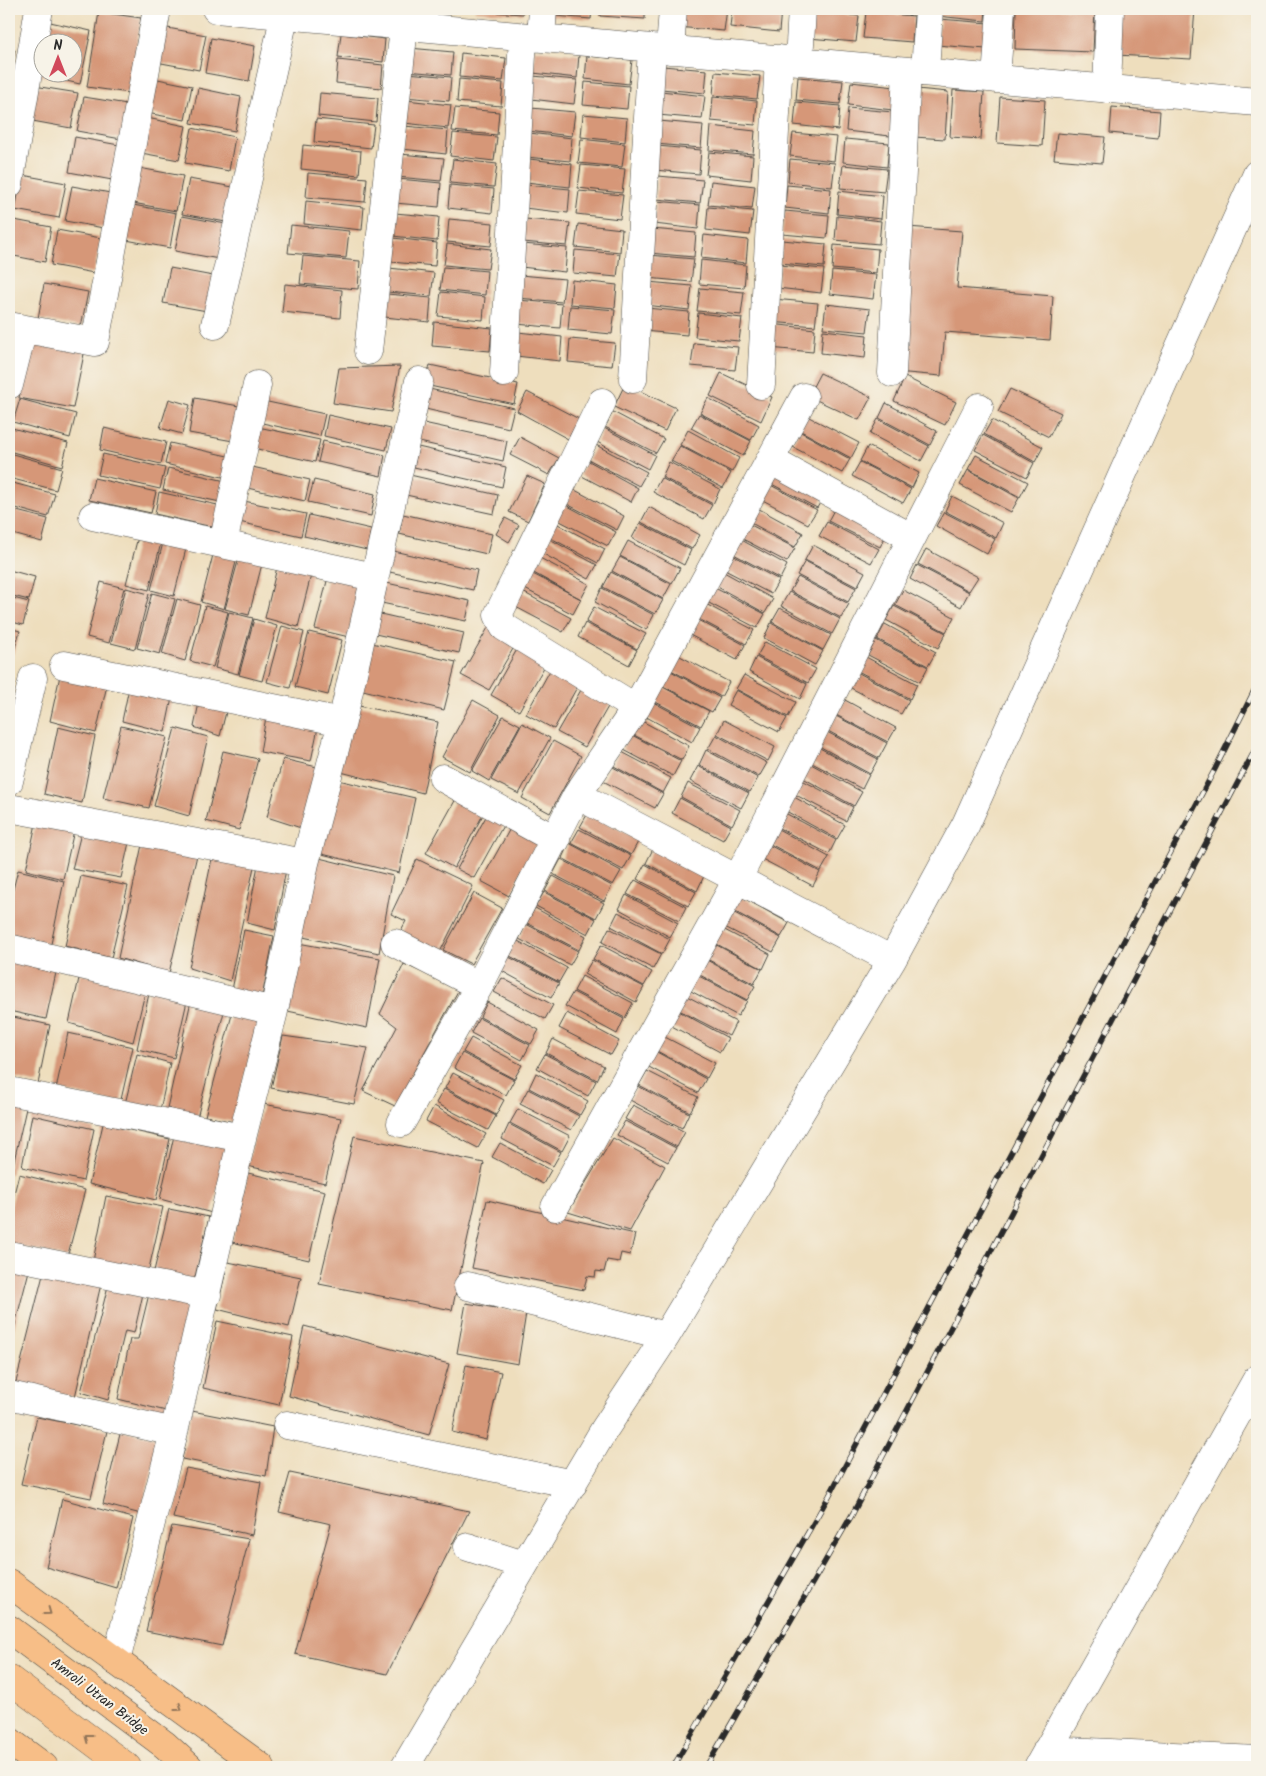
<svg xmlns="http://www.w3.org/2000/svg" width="1266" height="1776" viewBox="0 0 1266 1776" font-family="Kalam,sans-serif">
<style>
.building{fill:#d69778}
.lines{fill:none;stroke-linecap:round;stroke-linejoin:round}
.minor-casing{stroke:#484641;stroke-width:29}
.major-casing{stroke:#484641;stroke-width:29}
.minor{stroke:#fff;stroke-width:28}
.major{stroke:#f7be87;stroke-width:28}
.rail-casing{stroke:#2b2b2b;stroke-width:5.5}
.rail{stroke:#f7f3e8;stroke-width:4;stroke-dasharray:11;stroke-linecap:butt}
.oneway{stroke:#917459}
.labels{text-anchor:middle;stroke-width:4;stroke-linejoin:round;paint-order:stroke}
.street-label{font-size:14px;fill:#2b2b2b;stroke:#f7f3e8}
</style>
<rect width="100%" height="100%" fill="#f7f3e8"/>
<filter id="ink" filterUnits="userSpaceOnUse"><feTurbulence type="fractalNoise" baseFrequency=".02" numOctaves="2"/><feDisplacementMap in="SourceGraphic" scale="10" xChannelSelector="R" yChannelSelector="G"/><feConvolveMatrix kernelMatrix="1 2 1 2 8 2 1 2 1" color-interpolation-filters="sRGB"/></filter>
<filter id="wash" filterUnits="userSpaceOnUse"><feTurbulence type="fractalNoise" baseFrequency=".0096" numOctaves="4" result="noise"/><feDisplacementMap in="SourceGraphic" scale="20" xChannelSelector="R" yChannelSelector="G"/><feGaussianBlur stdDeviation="1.12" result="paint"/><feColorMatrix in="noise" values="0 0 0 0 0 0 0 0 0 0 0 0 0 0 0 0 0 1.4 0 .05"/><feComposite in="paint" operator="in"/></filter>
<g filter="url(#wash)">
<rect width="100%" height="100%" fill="#eedebd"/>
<g id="blocks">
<path class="building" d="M475 9H524L523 14 475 11Z
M544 9H592L591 19 543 15Z
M600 9H645V19L600 16Z
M678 9H727L724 31 676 27Z
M732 9H781L779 32 730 27Z
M837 9H862V12Z
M885 9H917L916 13Z
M938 9H986L985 21 937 16Z
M1016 9H1095L1093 52 1015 49Z
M1118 9H1195L1191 59 1116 55Z
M811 11 859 16 856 42 808 38Z
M99 12 141 18 129 93 87 87Z
M866 12 914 16 912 42 863 38Z
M940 19 988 23 986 49 937 45Z
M50 22 91 31 80 84 39 75 42 61V72H72V42H45Z
M162 27 206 35 199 70 156 62Z
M341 34 385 39 383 62 338 57Z
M211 38 255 46 249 81 205 73Z
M409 48 453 52 451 75 407 71Z
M9 49 15 50 10 80H9Z
M535 50 579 55 577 78 533 73Z
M461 53 506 58 503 81 459 77Z
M587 56 632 60 629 84 585 79Z
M338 60 383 65 381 88 336 83Z
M663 66 707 70 705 93 661 89Z
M715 72 760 76 757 99 713 95Z
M407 73 451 77 449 101 405 97Z
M533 76 577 80 574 104 531 99Z
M148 77 192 86 185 120 141 112Z
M798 77 843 81 840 104 796 100Z
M459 79 503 83 501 106 457 102Z
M585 82 629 86 627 109 583 105Z
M851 82 895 87 893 110 848 105Z
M34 86 78 93 71 128 27 120Z
M198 88 241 97 235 131 191 123Z
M917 89 948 92 945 139 914 137Z
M953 90 984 92 981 139 950 137Z
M661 91 705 96 702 119 658 115Z
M320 93 378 98 376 122 318 116Z
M84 97 127 104 121 139 77 131Z
M713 97 757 101 755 125 711 121Z
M1000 97 1045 100 1042 146 997 143Z
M406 100 451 105 448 128 404 123Z
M796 102 840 106 838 130 794 125Z
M1112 107 1160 111 1158 138 1110 133Z
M455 108 499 112 497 135 452 131Z
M531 108 575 112 572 136 528 131Z
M848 108 893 112 890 136 846 131Z
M583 114 627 118 625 142 581 137Z
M142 117 186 126 179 160 136 152Z
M316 119 374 125 371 148 314 142Z
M659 121 703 125 701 148 656 144Z
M404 126 448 130 446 154 402 149Z
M711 126 755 131 753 154 709 150Z
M192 128 235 137 229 171 185 163Z
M453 133 497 137 494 161 450 156Z
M529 133 572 138 570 161 526 157Z
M793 133 837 137 834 161 790 156Z
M1057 133 1105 137 1102 163 1054 159Z
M75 137 119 145 112 180 69 172Z
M581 139 625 144 622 167 578 163Z
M845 139 889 143 887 167 843 162Z
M303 145 361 151 359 175 301 169Z
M657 146 701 150 699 174 654 170Z
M709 152 753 156 751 180 706 175Z
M400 154 444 158 441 181 397 177Z
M453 159 497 164 494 187 450 183Z
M529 159 572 164 570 187 526 182Z
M790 159 835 163 832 187 788 182Z
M581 165 625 169 622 193 578 188Z
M843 165 887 169 884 192 840 188Z
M139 168 183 176 176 211 133 203Z
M308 173 367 178 365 202 306 197Z
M22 175 66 183 59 218 15 210Z
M658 176 703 180 700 203 656 199Z
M189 179 233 187 226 222 182 214Z
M398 179 441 183 439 207 395 203Z
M711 181 755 186 752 209 708 205Z
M450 185 494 189 492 213 448 208Z
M526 185 570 189 568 213 524 208Z
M787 185 831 189 829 213 785 208Z
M72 186 116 194 109 229 65 221Z
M579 191 623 195 620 219 576 214Z
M839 191 883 196 881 219 837 214Z
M306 201 364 207 362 230 304 224Z
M656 201 700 205 698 229 654 224Z
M133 205 176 213 170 248 126 240Z
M708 207 753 211 750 235 706 230Z
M785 211 829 215 827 238 782 234Z
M395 213 439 217 437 241 393 236Z
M182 216 226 224 219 259 175 251Z
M837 216 881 221 879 244 835 240Z
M9 219 51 227 45 262 9 255Z
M449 219 493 223 491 246 447 242Z
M525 219 570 223 567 246 523 242Z
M578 224 622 229 620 252 575 247Z
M291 225 349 231 346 258 288 253Z
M907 227 962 231 957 288 1053 296 1050 340 945 332 941 376 896 372Z
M652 229 696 233 694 257 649 253Z
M57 230 101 238 94 273 51 265Z
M704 235 748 240 746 263 701 258Z
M393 238 437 243 435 266 391 262Z
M782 240 826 244 824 267 780 263Z
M447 244 491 249 488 269 444 265Z
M523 244 567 248 565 272 521 267Z
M834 245 878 249 876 273 832 269Z
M575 250 620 254 617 277 573 273Z
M649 255 694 259 691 282 647 278Z
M303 256 360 261 358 289 300 284Z
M701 260 746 265 744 288 699 284Z
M780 265 824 269 821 293 777 288Z
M443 267 487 271 485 295 440 290Z
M170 268 213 276 207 311 163 303Z
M389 268 434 273 431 296 387 292Z
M832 271 876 275 873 299 830 294Z
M520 275 565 279 562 302 518 298Z
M572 280 617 285 615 308 570 304Z
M648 282 692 286 689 310 645 305Z
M44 284 88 292 81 327 38 319Z
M285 284 342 290 340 318 282 312Z
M700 288 744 292 741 315 697 311Z
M441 292 485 297 483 320 438 316Z
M387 294 431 298 429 322 385 317Z
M773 299 818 303 815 326 771 322Z
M518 300 562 304 560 328 516 324Z
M826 304 870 309 867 332 823 328Z
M570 306 615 310 612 334 568 330Z
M646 308 689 312 687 335 643 331Z
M698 313 742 318 739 341 695 337Z
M434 322 492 328 490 351 432 346Z
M771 324 815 329 813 352 769 348Z
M823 330 867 335 865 358 821 353Z
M518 332 562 337 560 361 516 356Z
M30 339 85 349 73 408 19 398Z
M570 339 615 343 612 366 568 362Z
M694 343 738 347 735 370 691 366Z
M430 365 518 384 514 404 425 385Z
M400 366 391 412 333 403 339 368Z
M721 373 772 397 761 421 710 396Z
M820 373 871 397 859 420 808 396Z
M905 377 956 402 945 425 894 401Z
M625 384 676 408 665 431 614 407Z
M425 388 514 408 509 428 421 408Z
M1010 389 1061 413 1049 437 998 412Z
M527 392 579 419 568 439 517 411Z
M195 398 239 406 233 441 189 433Z
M708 398 759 425 751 440 700 413Z
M20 399 76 414 70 438 13 422Z
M169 399 190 405 182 434 160 428Z
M263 401 325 414 320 436 258 422Z
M886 403 937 431 930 445 879 418Z
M613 412 664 439 656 453 605 427Z
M699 414 751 441 743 456 691 428Z
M328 415 391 429 386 450 324 436Z
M807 416 859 443 851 458 799 430Z
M878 419 929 446 921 461 870 434Z
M992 420 1043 447 1035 462 984 434Z
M419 422 507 441 503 461 415 441Z
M258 427 320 440 315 462 253 448Z
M12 428 68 443 62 466 9 451Z
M104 428 166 442 161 464 100 450Z
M604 428 655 455 648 469 597 442Z
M688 430 739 458 732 472 680 445Z
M799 431 850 459 842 473 791 446Z
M983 435 1034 463 1027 477 975 450Z
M520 437 559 458 549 475 510 455Z
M323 441 385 455 381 476 318 462Z
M170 443 232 457 227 478 165 464Z
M596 445 647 472 639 486 588 459Z
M680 446 731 473 723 488 671 461Z
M868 446 919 473 912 488 860 461Z
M418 447 506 467 502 487 414 467Z
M9 453 62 468 56 490 9 478Z
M103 454 165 468 160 489 98 475Z
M976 455 1028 482 1020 497 968 469Z
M587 460 638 488 631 502 580 475Z
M669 462 720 489 713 504 662 477Z
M860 462 911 489 903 503 852 476Z
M248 466 310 480 305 501 243 487Z
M774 467 825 494 817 508 766 481Z
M168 468 230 482 225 503 163 490Z
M968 470 1019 498 1011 512 960 485Z
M410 475 498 495 494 514 406 495Z
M527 476 545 484 528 521 509 512Z
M94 478 156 492 151 513 89 500Z
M661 478 712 505 704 519 653 492Z
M314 480 375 494 371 516 308 502Z
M9 482 55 494 48 517 9 506Z
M765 482 817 510 808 524 757 497Z
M573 489 624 516 617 530 565 503Z
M159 492 222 506 217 528 155 514Z
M952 496 1003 523 996 538 945 511Z
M244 501 306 514 301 536 239 522Z
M564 504 616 532 608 546 556 519Z
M752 505 803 533 795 547 744 519Z
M836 506 887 533 880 547 828 521Z
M649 507 700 535 692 549 641 522Z
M9 509 48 519 42 542 9 533Z
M944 512 995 539 987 554 936 526Z
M403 514 492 534 487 554 399 534Z
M309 515 371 529 367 550 304 536Z
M505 518 519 525 509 542 496 534Z
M743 521 795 548 787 562 735 535Z
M554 522 605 549 598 563 547 536Z
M827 522 879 549 871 563 819 536Z
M640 523 691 550 684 565 632 538Z
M140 529 163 535 149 590 126 584Z
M165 535 188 541 174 596 151 590Z
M546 537 597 565 589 579 538 551Z
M736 537 787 565 780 579 728 551Z
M628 541 680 568 672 583 620 556Z
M813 545 865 572 857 587 805 560Z
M215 547 238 554 224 609 201 602Z
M926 549 978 577 969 591 918 564Z
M389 550 477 570 473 590 385 571Z
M727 552 779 580 771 594 719 567Z
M240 554 263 560 249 615 225 609Z
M538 557 589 584 581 599 530 571Z
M620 557 671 584 663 599 612 571Z
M805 561 856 588 848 602 797 575Z
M278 563 312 571 298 627 265 618Z
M917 565 969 592 961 607 910 579Z
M9 570 35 577 29 600 9 595Z
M722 571 773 599 765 613 714 585Z
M529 572 581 599 573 614 521 587Z
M611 572 663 600 655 614 603 587Z
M329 573 362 582 349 637 315 629Z
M798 577 849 604 841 618 790 591Z
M101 582 124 588 109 643 87 637Z
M382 582 470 601 466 621 377 602Z
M713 587 765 614 757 628 705 601Z
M126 588 149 594 135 649 111 643Z
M602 588 654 615 646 630 595 602Z
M519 590 571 618 563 632 512 605Z
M903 590 954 617 946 632 895 605Z
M789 592 840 619 832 634 781 606Z
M152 593 175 599 160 654 137 648Z
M9 597 29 602 23 625 9 621Z
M177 599 200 605 185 661 162 654Z
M702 602 754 630 746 644 695 617Z
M205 606 228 612 213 667 190 661Z
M894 606 946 633 938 648 886 620Z
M594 607 646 634 637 649 586 622Z
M780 608 831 635 823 650 772 622Z
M229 612 253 618 238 674 215 668Z
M376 613 464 633 459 653 371 633Z
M694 618 745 645 737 660 686 633Z
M254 619 277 626 262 681 239 675Z
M585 623 637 650 629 665 578 637Z
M771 623 823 651 815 665 764 638Z
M885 624 936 652 928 666 877 639Z
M282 626 304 632 290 688 267 682Z
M489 626 517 642 489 690 461 675Z
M9 628 20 631 13 654 9 653Z
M309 632 342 640 328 695 295 687Z
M876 640 928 667 920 682 868 655Z
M765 642 816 669 808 683 757 656Z
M372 643 456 662 444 710 359 689Z
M519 646 547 662 519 711 491 695Z
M678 655 729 682 721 697 669 669Z
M756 657 807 684 800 699 749 672Z
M866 657 917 684 910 699 858 671Z
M553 665 581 680 554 729 526 714Z
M669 670 720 698 712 712 661 685Z
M61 671 108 681 96 733 50 721Z
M857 672 909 700 901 714 849 687Z
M744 675 796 702 788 717 736 689Z
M130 683 173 693 165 732 122 721Z
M585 683 613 698 585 747 557 732Z
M657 684 709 711 701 726 650 699Z
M736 690 787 718 779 732 728 705Z
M200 698 228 704 220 736 194 727Z
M473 700 500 715 470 772 442 757Z
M649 700 700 727 692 742 641 714Z
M845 700 896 728 888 742 836 715Z
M354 705 438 722 423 793 337 771Z
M267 711 319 723 311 761 260 752Z
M503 716 520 725 489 781 472 771Z
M836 716 887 743 879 758 828 731Z
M638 719 689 746 682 760 630 733Z
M724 720 775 747 768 761 717 734Z
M522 723 550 738 519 794 491 780Z
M121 726 167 737 149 808 103 798Z
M58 727 95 736 82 803 44 794Z
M175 728 208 737 189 816 154 806Z
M827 732 878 759 870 774 819 746Z
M630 734 681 761 673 776 622 749Z
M716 735 767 763 759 777 708 749Z
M553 741 581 756 550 813 522 798Z
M818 747 869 775 862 789 810 762Z
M706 750 758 778 750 792 699 765Z
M223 751 258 759 239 830 206 821Z
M620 751 671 778 663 793 612 765Z
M283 759 317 767 301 828 267 817Z
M811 764 862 792 854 806 803 778Z
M611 766 663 794 655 808 603 781Z
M698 766 749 793 741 808 690 781Z
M334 779 415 798 399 873 318 853Z
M802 780 853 807 846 821 794 794Z
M688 783 740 810 732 825 681 797Z
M457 797 485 811 454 868 426 853Z
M794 797 845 825 837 839 786 811Z
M680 798 731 826 723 840 672 813Z
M488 813 505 822 474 878 457 869Z
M588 813 639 840 631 855 580 827Z
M785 813 836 840 829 854 777 827Z
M37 819 75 826 63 879 26 870Z
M512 825 539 840 509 896 481 881Z
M82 829 130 838 121 878 72 869Z
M579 829 631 856 623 870 571 843Z
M778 829 829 857 821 871 770 844Z
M143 840 198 851 169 973 118 958Z
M569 843 621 871 613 885 562 858Z
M769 845 820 872 813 886 762 859Z
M653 849 704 876 697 891 646 863Z
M213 854 255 862 230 981 189 968Z
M315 857 393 876 379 953 298 936Z
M417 859 473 886 438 956 398 936 406 921 391 914Z
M561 859 612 886 604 901 553 874Z
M645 864 696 892 688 906 637 879Z
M258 865 286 869 275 930 247 923Z
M18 870 64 881 51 944 9 934V905Z
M81 876 128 886 111 958 65 946Z
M553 876 604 903 596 918 545 891Z
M635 880 686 907 679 921 627 894Z
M544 892 596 919 588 934 536 906Z
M474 893 502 908 471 964 443 950Z
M626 895 678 923 670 937 619 909Z
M738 895 789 923 781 937 730 909Z
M535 908 586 936 579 950 527 923Z
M729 910 781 938 773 952 721 925Z
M618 912 670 939 662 954 611 926Z
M526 924 578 951 570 965 519 939Z
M719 927 770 954 763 969 711 941Z
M609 928 661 954 653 969 602 942Z
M244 930 274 936 262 997 232 990Z
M516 940 567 968 559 982 508 955Z
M711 942 762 969 754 984 703 957Z
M298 943 380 958 367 1028 283 1010Z
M601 945 652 972 644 986 593 959Z
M507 956 559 983 551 998 500 970Z
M9 958 57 968 46 1019 9 1011Z
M703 958 755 986 747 1000 696 973Z
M592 960 644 987 636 1002 584 974Z
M404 964 459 989 395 1106 363 1091 397 1027 380 1014Z
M80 974 146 989 133 1042 69 1023Z
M695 974 747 1001 738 1016 687 989Z
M582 976 633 1003 625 1018 574 991Z
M502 978 553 1005 545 1019 494 992Z
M150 989 188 997 174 1058 137 1049Z
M573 992 624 1019 617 1034 565 1006Z
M685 995 736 1022 729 1036 677 1009Z
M191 1001 225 1008 197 1118 167 1108Z
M487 1002 539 1030 531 1044 480 1017Z
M234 1007 261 1015 234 1122 205 1116Z
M677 1010 728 1038 720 1052 668 1024Z
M567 1013 619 1041 611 1055 559 1028Z
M9 1016 50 1025 38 1084 9 1077Z
M479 1018 530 1045 522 1060 471 1033Z
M68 1033 133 1047 120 1104 56 1089Z
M283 1036 368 1048 354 1104 271 1088Z
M663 1036 715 1063 707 1078 655 1050Z
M471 1038 522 1065 514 1079 463 1052Z
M553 1039 604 1066 597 1080 546 1053Z
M655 1051 706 1079 698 1093 647 1066Z
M462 1053 514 1080 506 1095 454 1068Z
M137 1054 170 1063 159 1115 125 1104Z
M545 1054 596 1081 588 1096 537 1068Z
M647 1071 698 1097 690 1112 639 1085Z
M453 1073 504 1100 496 1115 445 1088Z
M536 1073 588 1101 580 1115 529 1088Z
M638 1086 689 1113 682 1128 630 1100Z
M444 1089 496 1116 488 1130 436 1103Z
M528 1089 579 1116 571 1130 520 1104Z
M9 1100 27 1104 11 1174H9Z
M263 1104 341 1118 325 1183 247 1166Z
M633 1105 685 1132 677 1147 625 1119Z
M434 1106 486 1134 478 1148 426 1121Z
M518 1109 570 1136 562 1151 510 1123Z
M32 1115 94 1129 83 1181 22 1167Z
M625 1121 676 1148 668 1162 617 1135Z
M103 1124 170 1139 156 1200 89 1184Z
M509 1124 561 1152 553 1166 502 1139Z
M175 1131 229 1143 212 1213 160 1199Z
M354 1136 484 1163 452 1310 319 1284Z
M613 1138 665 1166 630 1231 568 1212Z
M500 1143 551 1170 543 1184 492 1157Z
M248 1173 325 1191 309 1260 232 1242Z
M19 1174 85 1190 67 1258 9 1243V1214Z
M106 1196 163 1207 148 1273 93 1261Z
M487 1200 635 1234 630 1255 621 1253 619 1262 607 1260 604 1272 596 1271 595 1277 587 1276 584 1290 472 1268Z
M169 1209 209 1217 194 1281 154 1271Z
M228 1262 301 1277 289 1327 217 1309Z
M9 1263 30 1267 9 1348Z
M44 1271 101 1284 75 1397 15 1386Z
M108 1286 143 1294 134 1333 125 1331 108 1400 81 1392Z
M150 1290 193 1298 166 1411 118 1399 130 1339H138Z
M466 1303 526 1313 518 1364 457 1353Z
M217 1321 293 1337 279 1405 203 1388Z
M304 1326 449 1364 429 1435 289 1396Z
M466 1365 501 1372 486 1440 452 1432Z
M192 1411 273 1427 266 1476 182 1459Z
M37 1417 107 1431 91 1498 21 1484Z
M121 1430 160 1439 141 1514 103 1504Z
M186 1468 261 1482 252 1535 173 1518Z
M290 1473 469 1511 387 1674 295 1654 331 1524 279 1512Z
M62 1499 133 1518 116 1588 46 1567Z
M172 1526 249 1539 222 1646 146 1631Z"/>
</g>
</g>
<g filter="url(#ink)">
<use href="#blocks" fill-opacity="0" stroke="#484641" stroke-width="1"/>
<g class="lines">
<defs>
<path id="minor" d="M216 9 1257 102
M541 38 543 9
M670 50 673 9
M799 61 802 9
M925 72 929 9
M996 79 1001 9
M1107 89 1110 9
M9 184 39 9
M215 325 286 9
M9 326 95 342 157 9
M368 351 406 9
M504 373 523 37
M892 373 907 71
M633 379 652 48
M9 385 23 329
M761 385 779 59
M602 402 498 615 504 627 636 708
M770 460 912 538
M93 516 374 577
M223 544 257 385
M64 665 342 722
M443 778 556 840
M9 781 33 678
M577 795 892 960
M9 808 305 863
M395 943 479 986
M9 948 274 1011
M9 1091 242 1138
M401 1123 479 986 577 795 636 708 804 397
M555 1207 737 880 979 407
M9 1255 207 1295
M468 1286 666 1336
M9 1395 174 1432
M287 1425 573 1484
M468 1547 524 1565
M116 1661 174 1432 242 1138 274 1011 305 863 342 722 419 381
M1047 1750 1257 1760
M405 1767 604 1430 666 1336 892 960 966 824 1257 174
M1038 1767 1257 1379"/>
<path id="major" d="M9 1583 261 1767
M9 1629 165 1745 189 1767
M9 1679 127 1767
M9 1741 44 1767"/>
</defs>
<use href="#minor" class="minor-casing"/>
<use href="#major" class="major-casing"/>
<use href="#minor" class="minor"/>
<use href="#major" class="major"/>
<defs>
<path id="rail" d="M673 1767 829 1496 1215 769 1257 685
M706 1767 853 1513 1257 746"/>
</defs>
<use href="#rail" class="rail-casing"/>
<use href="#rail" class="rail"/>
</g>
<defs><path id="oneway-chevron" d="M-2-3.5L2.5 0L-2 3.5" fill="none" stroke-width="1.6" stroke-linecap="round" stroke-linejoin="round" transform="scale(1.25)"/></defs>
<g class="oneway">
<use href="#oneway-chevron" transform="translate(48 1612) rotate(36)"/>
<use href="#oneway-chevron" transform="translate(179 1708) rotate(36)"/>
<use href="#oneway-chevron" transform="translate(88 1738) rotate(-143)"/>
</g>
</g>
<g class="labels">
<g class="street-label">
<text transform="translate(100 1696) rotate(37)" y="5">Amroli Utran Bridge</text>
</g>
</g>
<rect width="1266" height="1776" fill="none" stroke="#f7f3e8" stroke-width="30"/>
<g transform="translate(58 58)"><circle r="24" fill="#f7f3e8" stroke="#a5a39c"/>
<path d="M0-4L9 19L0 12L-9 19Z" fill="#d1495b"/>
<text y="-8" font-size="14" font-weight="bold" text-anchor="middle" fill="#2b2b2b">N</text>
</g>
</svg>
